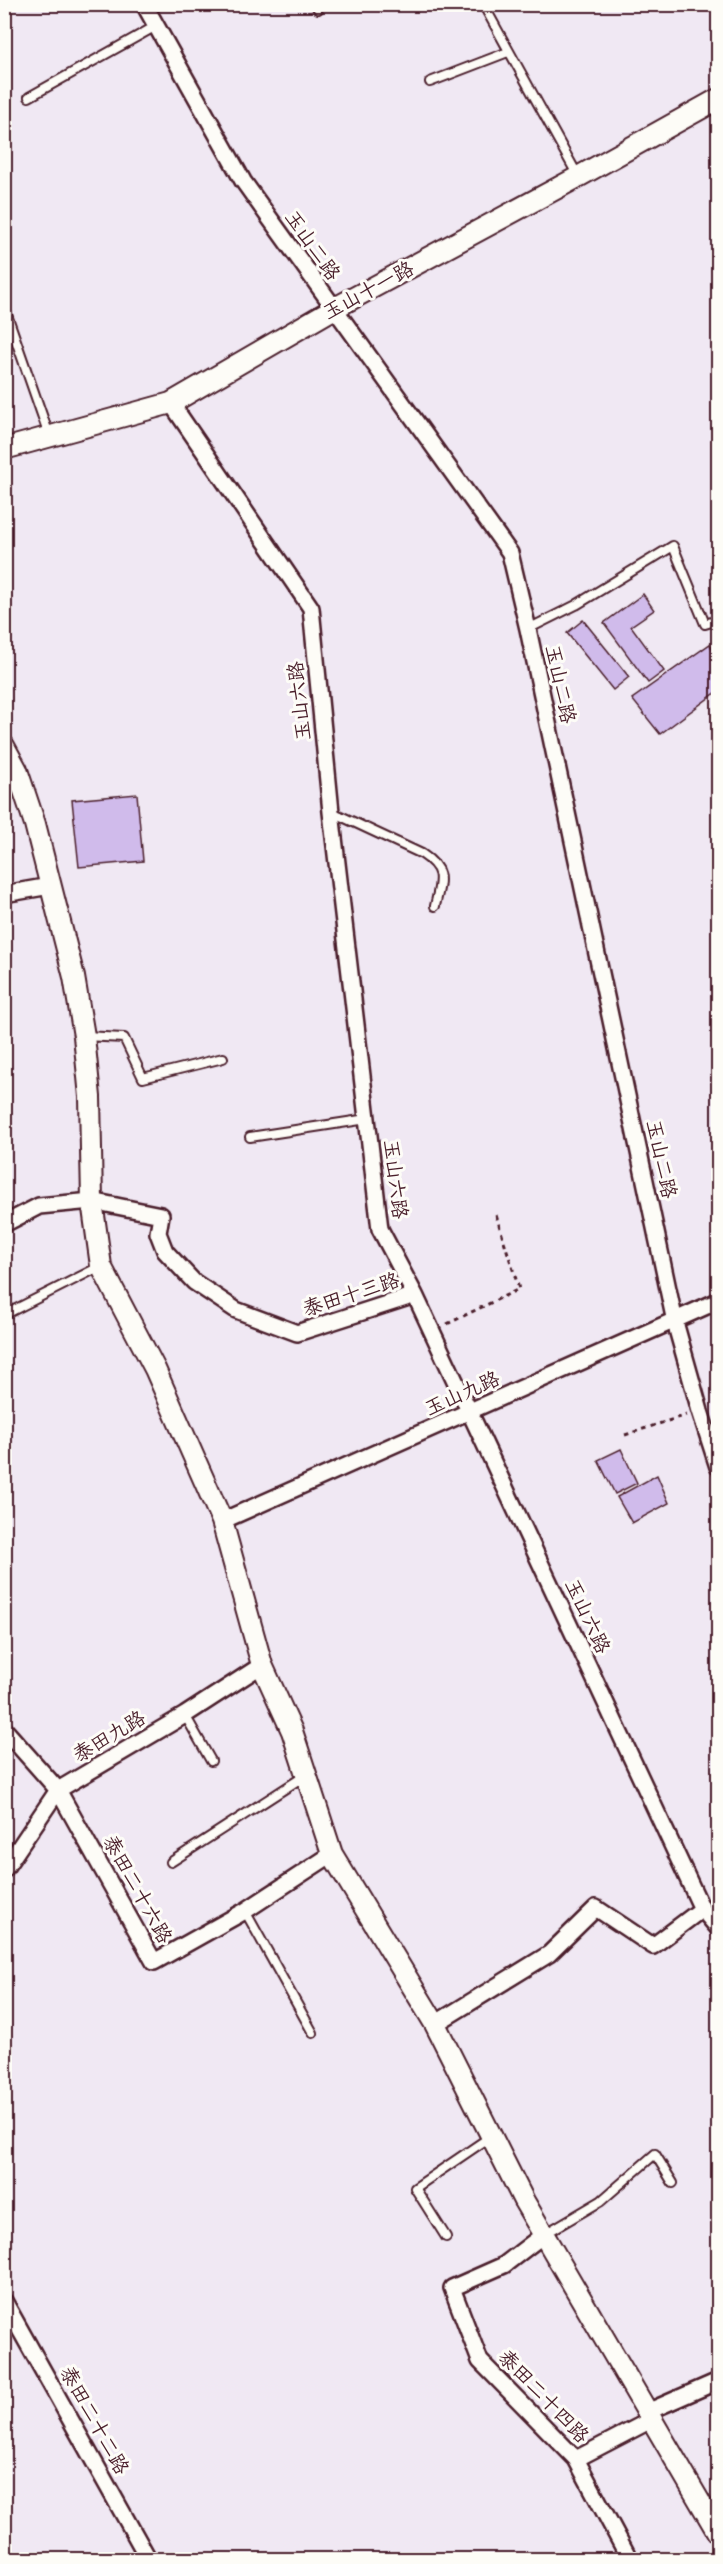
<svg xmlns="http://www.w3.org/2000/svg" width="723" height="2564" viewBox="0 0 723 2564" font-family="Dekko,'LXGW WenKai TC',sans-serif">
<style>
.building{fill:#d0bbeb;stroke:#4a1f2b;stroke-width:1.5}
.lines{fill:none;stroke-linecap:round;stroke-linejoin:round}
.service-casing{stroke:#4a1f2b;stroke-width:12}
.minor-casing{stroke:#4a1f2b;stroke-width:20}
.tertiary-casing{stroke:#4a1f2b;stroke-width:24}
.path{stroke:#4a1f2b;stroke-width:3;stroke-dasharray:4.5 4.5;stroke-linecap:butt}
.service{stroke:#fdfcf7;stroke-width:8}
.minor{stroke:#fdfcf7;stroke-width:15}
.tertiary{stroke:#fdfcf7;stroke-width:20}
.labels{text-anchor:middle;stroke-width:6;stroke-linejoin:round;paint-order:stroke}
.street-label{font-size:20px;fill:#4a1f2b;stroke:#fdfcf7}
</style>
<rect width="100%" height="100%" fill="#f0e8f3"/>
<filter id="ink" filterUnits="userSpaceOnUse"><feTurbulence type="fractalNoise" baseFrequency=".0167" numOctaves="2"/><feDisplacementMap in="SourceGraphic" scale="12" xChannelSelector="R" yChannelSelector="G"/><feConvolveMatrix kernelMatrix="1 2 1 2 8 2 1 2 1" color-interpolation-filters="sRGB"/></filter>
<g filter="url(#ink)">
<path class="building" d="M643 594 654 610 631 626 664 671 648 683 604 623Z
M583 620 629 677 613 690 567 633Z
M710 644 718 663V691L660 734 632 699Z
M137 794 143 861 79 867 72 800Z
M621 1449 637 1483 615 1494 598 1460Z
M657 1475 669 1503 632 1523 617 1497Z"/>
<g class="lines">
<defs>
<path id="service" d="M315 4 318 9
M483 4 578 176
M430 82 508 52
M29 97 156 26
M4 306 49 435
M528 629 576 605 673 546 705 624 718 620
M332 812 422 854C446 870 441 880 435 906
M84 1036 124 1038 143 1078 223 1058
M250 1137 367 1119
M4 1315 99 1267
M185 1715 211 1761
M171 1862 306 1775
M245 1911 313 2033
M543 2235 601 2201 655 2154 673 2183
M446 2237 415 2188 490 2137"/>
<path id="minor" d="M144 4 243 181 510 553 528 629 675 1322 700 1411 718 1467
M171 403 311 608 331 812 380 1229 415 1295 702 1909 718 1928
M4 894 50 886
M4 1224 39 1206 92 1201 161 1215 158 1233 165 1251 194 1282 236 1310 297 1333 415 1295
M222 1521 718 1301
M4 1729 58 1790 154 1962 245 1911 332 1854
M4 1870 58 1790 185 1715 262 1665
M435 2024 549 1954 596 1908 653 1946 702 1909
M543 2235 504 2265 452 2288 480 2361 576 2459 630 2560
M4 2301 149 2560
M647 2412 718 2381
M576 2459 651 2420"/>
<path id="tertiary" d="M4 449 171 403 333 309 578 177 718 99
M4 746 17 770 35 824 74 977 84 1036 90 1097 92 1201 101 1266 155 1369 222 1521 262 1665 292 1731 332 1854 435 2024 524 2201 718 2533"/>
</defs>
<use href="#service" class="service-casing"/>
<use href="#minor" class="minor-casing"/>
<use href="#tertiary" class="tertiary-casing"/>
<path class="path" d="M447 1324 519 1289 496 1215
M625 1435 686 1415"/>
<use href="#service" class="service"/>
<use href="#minor" class="minor"/>
<use href="#tertiary" class="tertiary"/>
</g>
</g>
<g class="labels">
<g class="street-label">
<text transform="translate(313 245) rotate(55)" y="7">玉山二路</text>
<text transform="translate(368 290) rotate(-28)" y="7">玉山十一路</text>
<text transform="translate(561 684) rotate(78)" y="7">玉山二路</text>
<text transform="translate(299 701) rotate(-96)" y="7">玉山六路</text>
<text transform="translate(662 1159) rotate(78)" y="7">玉山二路</text>
<text transform="translate(396 1179) rotate(83)" y="7">玉山六路</text>
<text transform="translate(351 1294) rotate(-18)" y="7">泰田十三路</text>
<text transform="translate(462 1393) rotate(-24)" y="7">玉山九路</text>
<text transform="translate(588 1616) rotate(65)" y="7">玉山六路</text>
<text transform="translate(109 1736) rotate(-31)" y="7">泰田九路</text>
<text transform="translate(138 1889) rotate(61)" y="7">泰田二十六路</text>
<text transform="translate(544 2396) rotate(46)" y="7">泰田二十四路</text>
<text transform="translate(95 2420) rotate(61)" y="7">泰田二十二路</text>
</g>
</g>
<rect width="723" height="2564" fill="none" stroke="#fdfcf7" stroke-width="24"/>
<rect x="12" y="12" width="699" height="2540" fill="none" stroke="#4a1f2b" stroke-width="2" filter="url(#ink)"/>
</svg>
